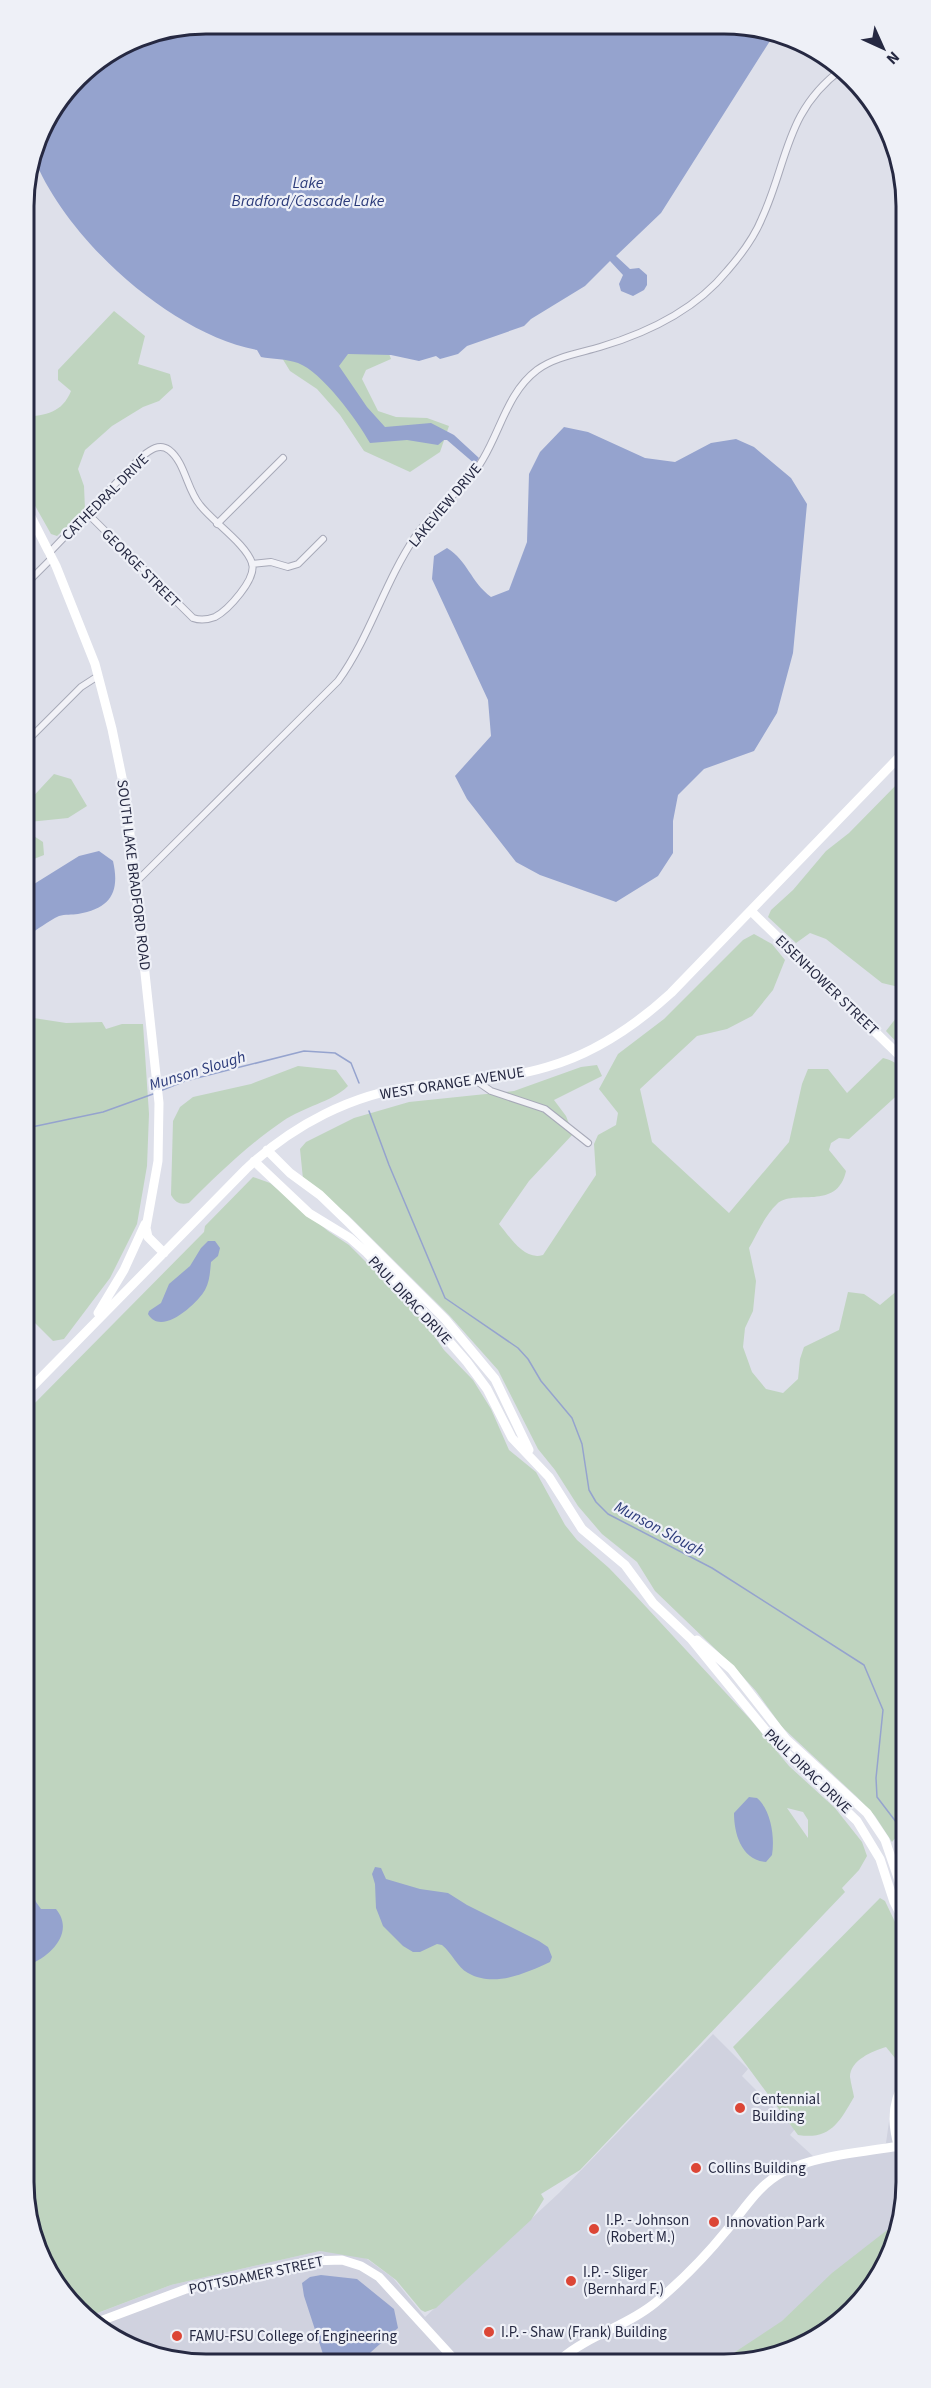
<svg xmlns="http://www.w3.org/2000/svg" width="931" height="2388" font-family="'Source Sans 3',sans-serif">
<rect width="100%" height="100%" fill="#dee0ea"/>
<path fill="#d0d2df" d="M713,2034L748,2069L742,2076L795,2129L790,2135L814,2157L880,2146L886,2143L891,2107L898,2088L906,2072L907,2193L893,2251L869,2293L825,2333L771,2358L172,2361L126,2345L78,2311L98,2313L171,2285L320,2251L356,2255L367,2259L393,2278L425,2317L559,2193Z"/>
<path fill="#bfd4bf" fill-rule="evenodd" d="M114,311L145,336L138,364L170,374L173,388L159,401L143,407L112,426L85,450L78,469L84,486L85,510L57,536L51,534L25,488V417C46,415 62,413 71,391L58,380V370Z
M388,351L391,359L366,370L362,379L378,411L396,417L427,418L449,426L440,452L410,472L364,451L340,415L317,389L290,371L279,353Z
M54,774L71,779L87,806L68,818L29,822L26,831L43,842L44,855L26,862V804Z
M903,778V988L882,983L826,939L810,933L796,943L768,917L771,910L793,890L826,851L849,833Z
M754,934L772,944L785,960L773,990L752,1016L727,1029L697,1036L640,1089L652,1142L729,1213L789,1142L802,1084L808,1069H828L847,1093L883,1058C903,1063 903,1071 903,1090L849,1139L839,1138L831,1143L829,1150L846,1171C837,1212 793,1188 777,1204C765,1215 757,1234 749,1248L756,1281L753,1311L745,1328L743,1347L752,1372L766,1389L783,1393L798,1379L800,1359L804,1347L839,1330L848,1292L864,1294L880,1305L904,1285L906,1825L892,1842L875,1816L857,1797L782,1727L756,1691L733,1666L655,1591L637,1562L602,1534L578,1506L555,1470L538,1449L498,1370L449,1315L348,1215L303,1179L300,1149L306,1142L354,1118L409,1102L514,1091L581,1067L597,1065L602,1076L554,1100L566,1116L573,1134L529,1181L499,1224C510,1237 524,1261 543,1255L596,1175L594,1144L598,1135L616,1125L618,1113L599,1089L618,1054L664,1019L743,940Z
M903,1009V1049L886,1031Z
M27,1017L66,1023L102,1022L106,1029L122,1024H143L149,1114L147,1166L137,1224L110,1278L64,1339L53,1341L34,1322L28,1323Z
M298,1066L336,1070L348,1086C332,1102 303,1107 283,1121C249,1144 218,1174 189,1203C180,1205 176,1203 171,1195L173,1121L180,1107L193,1097L251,1084Z
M253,1177L270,1183L328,1231L349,1245L420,1316L444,1350L473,1380L491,1409L509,1450L536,1472L565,1525L577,1540L609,1568L635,1595L750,1719L789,1766L835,1808L862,1842L867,1856L859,1870L842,1888L845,1892L580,2170L541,2194L544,2199L531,2220L436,2308L425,2312L421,2310L396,2280L368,2259L320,2251L171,2285L87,2317L78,2311L30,2228L28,1410L204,1232L205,1226ZM787,1808L803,1812L808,1820V1838Z
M880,1898L885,1901L906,1945V2066L895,2058L886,2047C873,2051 850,2060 850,2077C851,2084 853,2091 854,2097C839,2123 830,2140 798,2135L733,2047Z
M900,2220L894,2246L881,2258L878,2264L882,2270C858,2311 818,2344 773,2357C759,2361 740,2358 726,2358L782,2321L832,2273Z"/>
<path fill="#95a3ce" d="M207,24L759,27L775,33L661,213L616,256L630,269L639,268L647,275V285L644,290L633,296L621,291L619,284L623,275L610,261L585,286L531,319L524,326L467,346L458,354L440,359L436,356L419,361L391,355L348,354L339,366L367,407L385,427L431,423L454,435L479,458L475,464L447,440H444L438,445L407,440L370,443C357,420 322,372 298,363C287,359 272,359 261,357L257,350C171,334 66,239 34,158L43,126L86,70L137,38Z
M564,427L588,432L645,458L675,462L711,443L736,439L754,447L791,478L807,504L793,653L777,713L754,751L704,769L678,795L673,821V853L658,876L616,902L540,875L516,862L467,799L455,776L491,736L488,700L432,579L434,556L447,548C468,561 470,581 491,597L509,590L527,542L529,474L540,452Z
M99,851L113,861C120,892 111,908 78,914C72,915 65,914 59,916C48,921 37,930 27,936L26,889L79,856Z
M208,1241H215L220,1248L218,1256L211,1262C210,1271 210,1281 205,1290C197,1304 161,1337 148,1314L149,1311L161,1303L169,1284L190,1266L201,1248Z
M749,1797L757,1798C771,1810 775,1837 772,1855L766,1862C741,1860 734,1833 734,1813Z
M375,1867L381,1868L386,1879L420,1889L448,1893L467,1905L539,1941L548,1947L552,1957L550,1962C526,1973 494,1988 468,1973C457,1967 452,1953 442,1945L437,1944L420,1952H413L403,1946L383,1926L376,1908L375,1884L372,1874Z
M29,1886L36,1902L41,1909H56C75,1932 51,1956 29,1965Z
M321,2275L357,2279L394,2309L398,2328L362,2360H318L323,2354L322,2351L304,2296L302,2283L310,2277Z"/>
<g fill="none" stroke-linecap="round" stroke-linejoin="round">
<path stroke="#95a3ce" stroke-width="1.5" d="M160,1091L185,1081L304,1051L335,1053L351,1063L359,1083
M369,1111L389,1165L445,1298L518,1348L528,1359L541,1381L572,1418L582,1444L589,1490L596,1502L608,1514L712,1568L864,1665L883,1710L876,1778L877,1797L906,1835
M27,1128L103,1112L153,1094"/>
<defs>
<path id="street" d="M217,524L283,458
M49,553L140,458C148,452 158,442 169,450C185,462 187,490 200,505C213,522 246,544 252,563C257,579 228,610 215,617C207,620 201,621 193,618L87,513
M252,564L271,562L288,567L298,564L323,539
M26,584L52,558
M26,742L81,687L98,676
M137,881L338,681C370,637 384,583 415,537C434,508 466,489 483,459C501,429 508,392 537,370C554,357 580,353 600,347C647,333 696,309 727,271C741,255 754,238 762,218C788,162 785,111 842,69
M475,1080L491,1091L545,1109L588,1143"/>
</defs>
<use href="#street" stroke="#a7a9b8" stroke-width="8"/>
<use href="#street" stroke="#f2f2f7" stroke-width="6"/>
<path stroke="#fff" stroke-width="9" d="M25,505L56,566L95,664L112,729L126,797L159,1103L158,1161L146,1228L148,1237L164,1253
M751,911L903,1059
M267,1150L290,1173L320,1195L349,1223L445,1319L495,1379L529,1450
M254,1161L309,1213L350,1238L367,1253L410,1296L467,1362L487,1389L512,1438L549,1477L582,1529L625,1565L653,1603L691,1639L776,1743L857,1821L880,1859L894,1902L906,1925
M98,1313L124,1270L145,1224
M28,1391L246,1169C293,1125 352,1094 416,1086C460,1080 504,1080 547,1067C593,1054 636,1025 671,993L903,753
M697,1640L731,1669L786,1739L867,1813L885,1840L906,1901
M906,2079C884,2114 897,2141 907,2178
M899,2141L906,2106
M95,2323L186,2289L310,2261L342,2260L361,2266L379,2277L454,2359
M561,2359C589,2335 627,2326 655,2303C681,2281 705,2257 726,2231C744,2210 758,2185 783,2172C812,2156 865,2152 899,2146"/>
</g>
<g fill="#dc4636" stroke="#eef0f7" stroke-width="2">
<circle cx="740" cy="2108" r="6"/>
<circle cx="696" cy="2168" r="6"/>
<circle cx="714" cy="2222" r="6"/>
<circle cx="594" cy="2229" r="6"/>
<circle cx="571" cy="2281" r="6"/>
<circle cx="489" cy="2332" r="6"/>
<circle cx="177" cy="2336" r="6"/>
</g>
<g text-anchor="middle" stroke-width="4.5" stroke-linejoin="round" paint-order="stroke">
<g font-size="15" fill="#262942" stroke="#eef0f7">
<text transform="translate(105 497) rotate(-45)" y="5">CATHEDRAL DRIVE</text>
<text transform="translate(445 505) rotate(-50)" y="5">LAKEVIEW DRIVE</text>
<text transform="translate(141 568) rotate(45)" y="5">GEORGE STREET</text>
<text transform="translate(134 875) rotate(83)" y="5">SOUTH LAKE BRADFORD ROAD</text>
<text transform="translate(827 985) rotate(44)" y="5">EISENHOWER STREET</text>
<text transform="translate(452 1083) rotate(-9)" y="5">WEST ORANGE AVENUE</text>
<text transform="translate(410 1300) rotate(47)" y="5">PAUL DIRAC DRIVE</text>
<text transform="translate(808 1771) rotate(44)" y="5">PAUL DIRAC DRIVE</text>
<text transform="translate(256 2275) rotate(-12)" y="5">POTTSDAMER STREET</text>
</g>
<g font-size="15" fill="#262942" stroke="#eef0f7" text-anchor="start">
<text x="752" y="2104">Centennial<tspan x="752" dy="17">Building</tspan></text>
<text x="708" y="2173">Collins Building</text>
<text x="606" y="2225">I.P. - Johnson<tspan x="606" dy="17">(Robert M.)</tspan></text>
<text x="726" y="2227">Innovation Park</text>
<text x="583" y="2277">I.P. - Sliger<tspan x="583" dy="17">(Bernhard F.)</tspan></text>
<text x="501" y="2337">I.P. - Shaw (Frank) Building</text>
<text x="189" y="2341">FAMU-FSU College of Engineering</text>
</g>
<g font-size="16" font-style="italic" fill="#2c3b7a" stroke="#eef0f7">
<text x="308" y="188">Lake<tspan x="308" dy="18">Bradford/Cascade Lake</tspan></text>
<text transform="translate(197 1070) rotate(-17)" y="6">Munson Slough</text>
<text transform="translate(660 1528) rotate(28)" y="6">Munson Slough</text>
</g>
</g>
<path d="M0 0H931V2388H0ZM206 34H724A172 172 0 0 1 896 206V2182A172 172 0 0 1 724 2354H206A172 172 0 0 1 34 2182V206A172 172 0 0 1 206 34Z" fill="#eef0f7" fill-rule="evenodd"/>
<path fill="none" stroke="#262942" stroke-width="3" d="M206 34H724A172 172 0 0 1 896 206V2182A172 172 0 0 1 724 2354H206A172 172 0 0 1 34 2182V206A172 172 0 0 1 206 34Z"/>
<g transform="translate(883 48) rotate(135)" stroke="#eef0f7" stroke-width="4.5" paint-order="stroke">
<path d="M0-4.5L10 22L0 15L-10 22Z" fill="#262942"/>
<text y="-9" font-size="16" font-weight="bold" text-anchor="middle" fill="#262942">N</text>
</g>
</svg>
